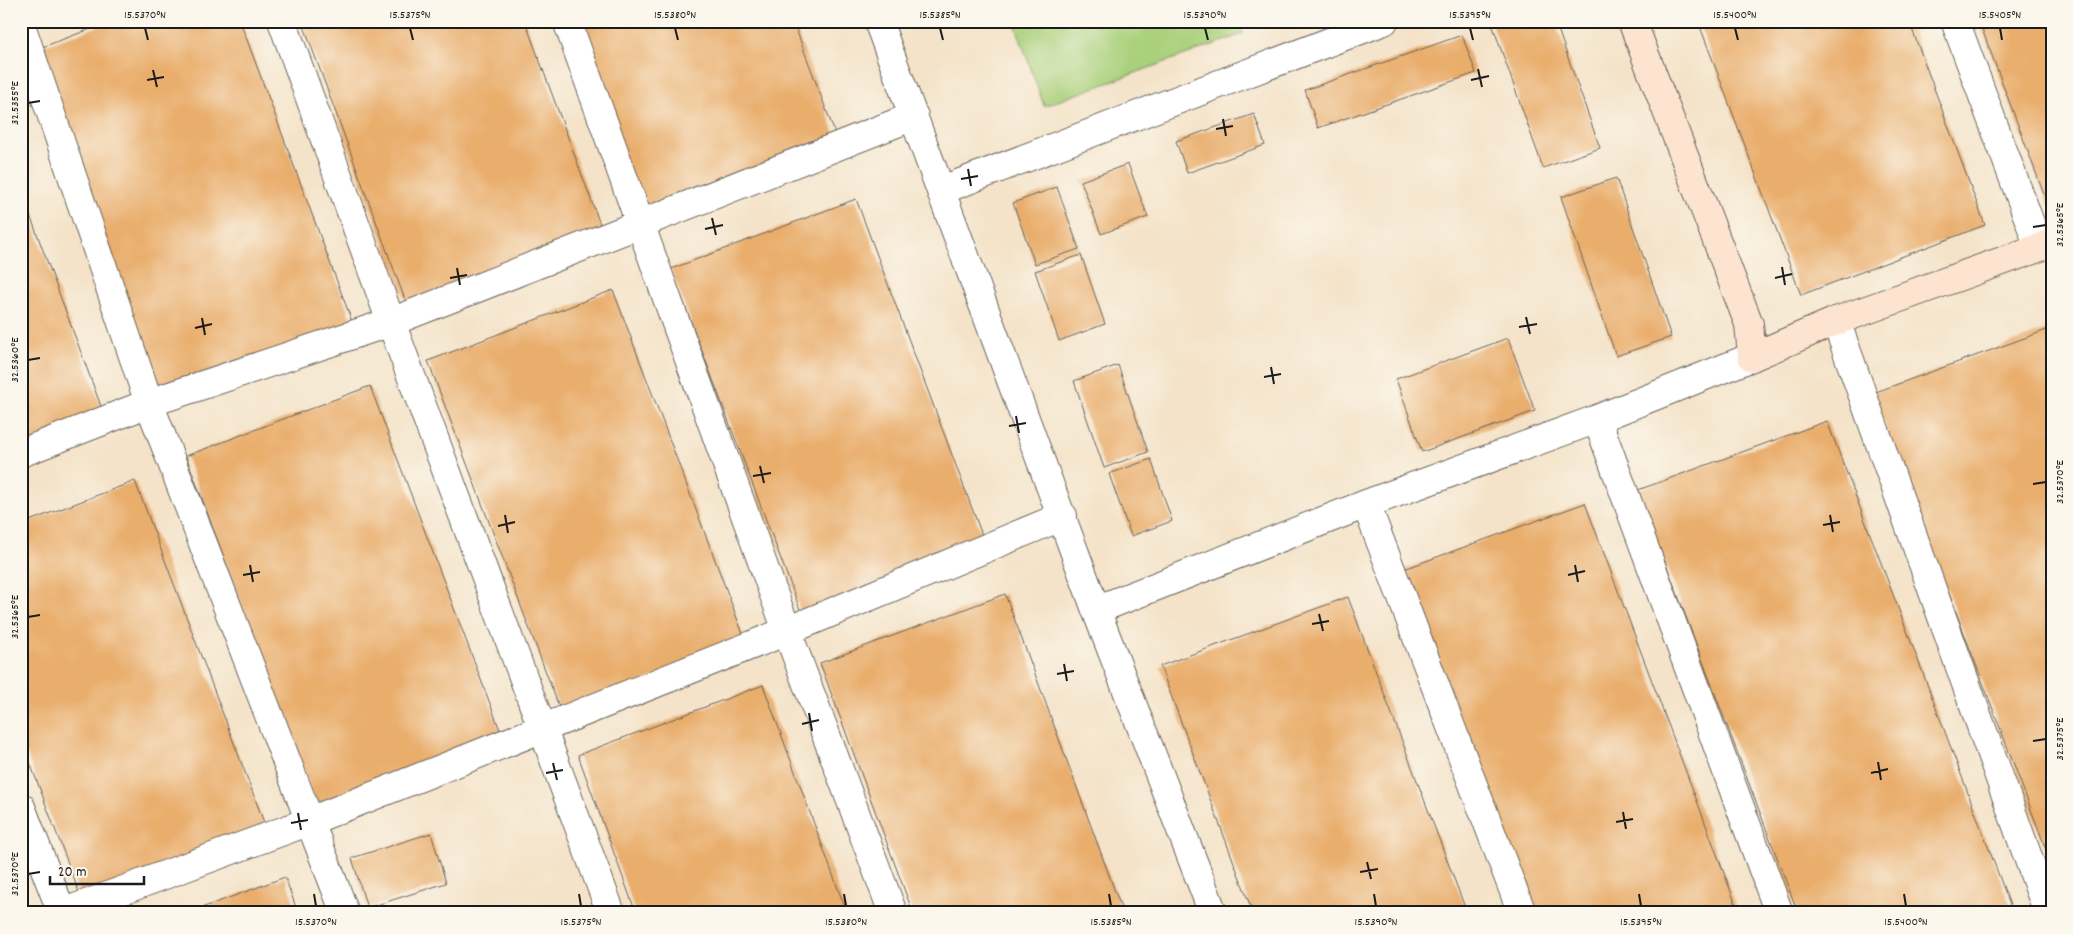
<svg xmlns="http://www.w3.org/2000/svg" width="2073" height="934" font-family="Dekko,sans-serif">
<rect width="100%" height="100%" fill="#fbf7ec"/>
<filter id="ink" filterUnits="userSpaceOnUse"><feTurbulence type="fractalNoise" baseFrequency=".02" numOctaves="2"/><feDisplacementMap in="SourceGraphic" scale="10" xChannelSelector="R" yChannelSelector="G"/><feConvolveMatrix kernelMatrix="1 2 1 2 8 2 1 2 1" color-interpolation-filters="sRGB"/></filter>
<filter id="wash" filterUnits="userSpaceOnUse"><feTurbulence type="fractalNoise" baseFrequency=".0096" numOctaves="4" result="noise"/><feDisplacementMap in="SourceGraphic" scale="20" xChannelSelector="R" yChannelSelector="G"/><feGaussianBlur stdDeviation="1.12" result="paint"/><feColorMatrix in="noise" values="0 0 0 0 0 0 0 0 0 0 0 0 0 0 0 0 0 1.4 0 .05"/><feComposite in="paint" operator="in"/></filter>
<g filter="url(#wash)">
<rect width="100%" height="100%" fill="#f4e3c9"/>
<path fill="#a9d07a" stroke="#62764b" d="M1014,21H1238L1243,34L1044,106Z"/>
<g id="blocks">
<path fill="#e9ad6c" d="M112,21H240L357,335L161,408L29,52Z
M302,21H525L607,243L411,316Z
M570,21H793L842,152L646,225Z
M1491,21H1555L1600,148L1543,168Z
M1698,21H1909L1985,225L1801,295Z
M1979,21H2052V204L2048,205Z
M1462,35L1476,73L1318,128L1305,90Z
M1254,114L1265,145L1187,173L1176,141Z
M1128,164L1148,217L1101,234L1081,181Z
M1616,178L1671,337L1616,356L1561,197Z
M1057,187L1079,249L1035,264L1013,203Z
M21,191L105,417L21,449Z
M856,199L988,551L804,620L671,269Z
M1081,255L1105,324L1059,341L1035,271Z
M613,290L746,642L561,712L428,361Z
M2052,328V865L1873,393Z
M1508,338L1535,411L1422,452L1396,379Z
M1118,365L1148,452L1104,468L1074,381Z
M370,386L503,738L318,808L186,456Z
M1827,421L1921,668L2013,913H1798L1638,490Z
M1151,459L1172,521L1131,536L1109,474Z
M135,481L268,833L83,903L21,739V524Z
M1585,503L1709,833L1739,913H1525L1396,572Z
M1005,594L1035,674L1123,913H913L820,663Z
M1348,597L1379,680L1467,913H1253L1160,666Z
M763,685L847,913H636L578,755Z
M431,833L446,883L367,908L352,858Z
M285,877L298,913H188Z"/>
</g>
</g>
<g filter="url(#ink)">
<use href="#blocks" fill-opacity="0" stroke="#686259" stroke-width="1"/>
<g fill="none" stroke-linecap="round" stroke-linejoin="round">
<defs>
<path id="street" d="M282,21L391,322L611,913
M567,21L787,631L893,913
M878,21L1096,610L1213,913
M1955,21L2039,247
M21,25L149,403L345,913
M942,190L1384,21
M1836,321L2048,913
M1597,419L1779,913
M21,453L149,403L391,322L914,116
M1366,504L1522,913
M1096,610L1366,504L1597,419L1752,357
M21,807L62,913
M62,913L310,821L787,631L1063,516"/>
<path id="secondary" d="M1632,21L1749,324L1752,357L1836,321L2052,243"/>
</defs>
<use href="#street" stroke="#686259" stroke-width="30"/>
<use href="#secondary" stroke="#686259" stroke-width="30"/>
<use href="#street" stroke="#fff" stroke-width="28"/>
<use href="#secondary" stroke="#fde4d1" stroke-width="28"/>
</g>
</g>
<path fill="none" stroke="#1c1c1c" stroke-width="2" d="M145,28L148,40M410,28L413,40M675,28L678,40M940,28L943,40M1205,28L1208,40M1470,28L1473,40M1735,28L1738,40M2000,28L2002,40M1478,69L1482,87M153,70L157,87M147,80L164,77M1471,80L1489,76M28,103L40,101M1223,119L1226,136M1216,129L1233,126M968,169L971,186M961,179L978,176M712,218L716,235M2033,227L2046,225M705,229L723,225M1782,267L1785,285M457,268L460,285M450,278L467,275M1775,278L1792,274M1526,317L1530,334M202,318L205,335M1519,327L1537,324M195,328L212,324M28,360L40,358M1271,367L1274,384M1264,377L1281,374M1016,416L1019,433M1009,426L1026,423M760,466L764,483M753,476L771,473M2033,484L2046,482M505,515L508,533M1830,515L1833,532M1823,525L1840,522M498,526L515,522M250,565L253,582M1575,565L1578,582M243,575L260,572M1568,575L1585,571M1319,614L1323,631M28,617L40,615M1312,624L1329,621M1064,664L1067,681M1057,674L1074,671M809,713L812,731M802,724L819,720M2033,741L2046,739M1878,762L1881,780M553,763L557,780M546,773L563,770M1871,773L1888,769M1623,812L1626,829M298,813L301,830M1616,822L1633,819M291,823L308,820M1367,862L1371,879M1360,872L1378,869M28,874L40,872M314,894L316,906M579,894L581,906M844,894L846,906M1109,894L1111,906M1374,894L1376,906M1639,894L1641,906M1904,894L1906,906"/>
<rect width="2073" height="934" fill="none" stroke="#fbf7ec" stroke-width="55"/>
<path d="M50 876v8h94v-8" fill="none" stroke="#1c1c1c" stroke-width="2.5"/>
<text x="58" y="876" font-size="15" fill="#1c1c1c" stroke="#fbf7ec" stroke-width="4" paint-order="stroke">20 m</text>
<rect x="28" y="28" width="2018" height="878" fill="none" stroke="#1c1c1c" stroke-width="2"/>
<g font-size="12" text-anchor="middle" fill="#1c1c1c">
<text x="145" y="18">15.5370°N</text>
<text x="410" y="18">15.5375°N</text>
<text x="675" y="18">15.5380°N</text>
<text x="940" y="18">15.5385°N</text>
<text x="1205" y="18">15.5390°N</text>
<text x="1470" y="18">15.5395°N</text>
<text x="1735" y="18">15.5400°N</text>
<text x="2000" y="18">15.5405°N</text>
<text transform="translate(14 103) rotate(-90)" y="4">32.5355°E</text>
<text transform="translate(2059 225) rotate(-90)" y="4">32.5365°E</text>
<text transform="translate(14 360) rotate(-90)" y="4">32.5360°E</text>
<text transform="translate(2059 482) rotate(-90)" y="4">32.5370°E</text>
<text transform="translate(14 617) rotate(-90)" y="4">32.5365°E</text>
<text transform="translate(2059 739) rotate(-90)" y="4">32.5375°E</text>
<text transform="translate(14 874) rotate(-90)" y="4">32.5370°E</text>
<text x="316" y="925">15.5370°N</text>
<text x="581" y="925">15.5375°N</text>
<text x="846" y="925">15.5380°N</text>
<text x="1111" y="925">15.5385°N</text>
<text x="1376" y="925">15.5390°N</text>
<text x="1641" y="925">15.5395°N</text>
<text x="1906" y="925">15.5400°N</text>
</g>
</svg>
